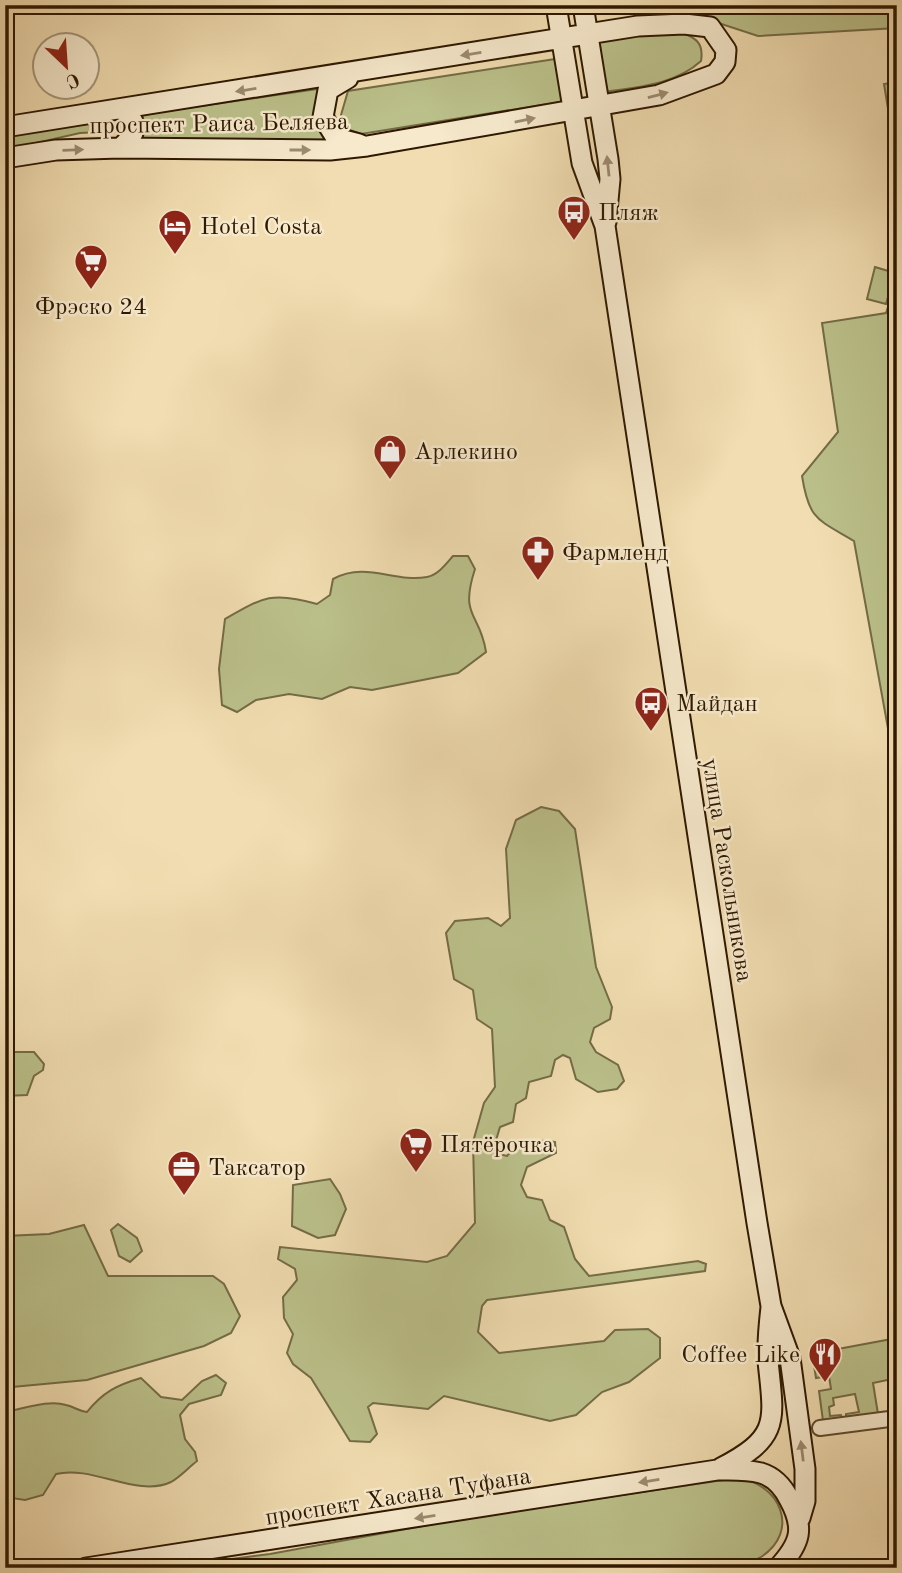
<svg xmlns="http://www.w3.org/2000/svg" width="902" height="1573" font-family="'Old Standard TT',serif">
<rect width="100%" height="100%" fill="#f1ddb1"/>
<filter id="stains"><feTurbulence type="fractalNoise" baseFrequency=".00286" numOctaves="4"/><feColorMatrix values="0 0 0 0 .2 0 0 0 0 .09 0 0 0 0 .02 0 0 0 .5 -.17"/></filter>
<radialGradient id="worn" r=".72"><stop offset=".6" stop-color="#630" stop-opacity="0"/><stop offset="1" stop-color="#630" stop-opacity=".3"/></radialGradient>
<path fill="#bbc08a" stroke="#746c45" stroke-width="2" d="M640,5H897V28L758,36L691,14L668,10L642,11Z
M681,32C696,38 704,43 701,61C675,85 637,87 603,92L595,39Z
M562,58L567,101L361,134L350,130L341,115L348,91Z
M897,82V164L884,84Z
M324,88L329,143L140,139L139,115Z
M120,117L124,120L126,129L121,131L80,133L5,150V136Z
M875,267L895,273L886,304L867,299Z
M897,279V778L854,541C817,519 809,520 802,476L838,432L822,323L886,313Z
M453,556H468L475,569C459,618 480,612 486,652L458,673L372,690L350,687L322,699L289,694L256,700L237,712L222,705L219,669L225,619C263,597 273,591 317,604L330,595L333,579C366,561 395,583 427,577C438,575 446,564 453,556Z
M541,807L559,811L575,829L596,967L612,1007L610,1019L594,1028L590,1042L596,1052L618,1065L624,1081L617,1089L598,1092L576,1079L570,1058L563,1055L555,1060L551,1076L529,1082L526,1098L516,1104L513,1122L500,1127L494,1147L499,1154L507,1156C520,1140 536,1139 555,1142L556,1153L527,1167L521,1185L527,1197L542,1200L550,1220L564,1227L575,1259L589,1276L698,1261L706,1264L705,1271L487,1300L482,1306L478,1332L499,1353L604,1341L615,1330L648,1329L660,1338V1358L629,1382L602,1392L576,1415L550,1421L444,1396L428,1409L373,1403L368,1407L377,1434L370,1442L350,1441L311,1378L293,1364L287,1353L293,1334L284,1318L283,1297L297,1280L295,1269L278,1259L280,1247L427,1262L447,1256L475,1223L473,1142L484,1103L495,1087L492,1029L477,1019L473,990L454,979L446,933L455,921L488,918L501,926L510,918L506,849L516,820Z
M5,1052H34L44,1064L43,1070L34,1076L27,1095L5,1096Z
M330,1179L340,1194L346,1209L335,1235L318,1238L292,1226L293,1185Z
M118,1224L137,1238L142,1251L130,1262L119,1256L111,1230Z
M84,1225L108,1276H213L224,1284L240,1316L231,1333L204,1346L87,1380L12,1387L5,1384V1236L49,1234Z
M897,1338V1378L873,1383L878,1414L846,1418V1414L859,1412L855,1394L833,1398L834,1405L829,1407L830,1416L841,1415L842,1419L823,1421L819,1391L831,1389L829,1376L816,1378L813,1359L822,1352Z
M216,1375L226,1383L221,1395L189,1404L180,1415L185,1439L195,1452L197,1461C189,1467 180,1477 171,1482C137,1498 93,1465 56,1474L43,1495L25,1500L5,1497V1412C23,1409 49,1399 66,1405C75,1407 78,1411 87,1412C103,1392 117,1385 141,1378L161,1397L182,1400L202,1381Z
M737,1478C780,1483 801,1531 761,1557C748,1565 732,1565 718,1568H164L270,1554L466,1518Z"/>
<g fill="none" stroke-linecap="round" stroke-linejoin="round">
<defs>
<path id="street" d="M820,1428L897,1418"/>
<path id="secondary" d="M556,5L582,163L605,226L757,1223L771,1306L790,1358L805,1469V1501L800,1518
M583,5L608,159L610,179L606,222
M348,78L328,90L323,117L336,138L359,144
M5,127L638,26L684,24L710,27L726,50L725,62L716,74L659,95L367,146L330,150L120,148L56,150L5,158
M120,148C136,135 141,124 122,109
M721,1468C781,1437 774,1421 768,1361C767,1343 769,1325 771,1307
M86,1568L717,1470C731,1470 747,1469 761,1473C774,1477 783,1487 789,1499C805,1528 801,1543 778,1568"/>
</defs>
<use href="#street" stroke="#5f492c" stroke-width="18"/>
<use href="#secondary" stroke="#2e1800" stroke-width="23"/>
<use href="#street" stroke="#f6e9cc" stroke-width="14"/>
<use href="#secondary" stroke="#f6e9cc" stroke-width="19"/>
</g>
<defs><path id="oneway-solid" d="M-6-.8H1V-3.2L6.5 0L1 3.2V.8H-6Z" transform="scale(1.75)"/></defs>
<g fill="#9c8b70">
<use href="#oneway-solid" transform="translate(471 54) rotate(171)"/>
<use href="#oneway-solid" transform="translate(246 90) rotate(171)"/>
<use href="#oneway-solid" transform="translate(658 95) rotate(-15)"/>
<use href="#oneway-solid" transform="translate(525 120) rotate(-11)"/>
<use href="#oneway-solid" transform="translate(73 150) rotate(-2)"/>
<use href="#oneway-solid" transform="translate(300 150)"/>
<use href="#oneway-solid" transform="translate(608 166) rotate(-96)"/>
<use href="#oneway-solid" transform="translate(802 1451) rotate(-97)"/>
<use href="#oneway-solid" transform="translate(649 1481) rotate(171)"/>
<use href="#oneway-solid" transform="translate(425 1517) rotate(171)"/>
</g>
<defs>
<symbol id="bus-pin" viewBox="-11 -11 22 30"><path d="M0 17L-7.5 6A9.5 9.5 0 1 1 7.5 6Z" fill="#8f2418" stroke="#f6e9cc"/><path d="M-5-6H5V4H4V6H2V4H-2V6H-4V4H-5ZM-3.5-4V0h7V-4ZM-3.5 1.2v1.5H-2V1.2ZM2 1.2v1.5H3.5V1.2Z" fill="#fff"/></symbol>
<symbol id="hotel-pin" viewBox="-11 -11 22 30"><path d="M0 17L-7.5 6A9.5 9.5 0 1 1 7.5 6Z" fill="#8f2418" stroke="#f6e9cc"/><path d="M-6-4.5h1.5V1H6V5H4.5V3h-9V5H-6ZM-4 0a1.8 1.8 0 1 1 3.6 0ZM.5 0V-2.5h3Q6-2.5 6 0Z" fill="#fff"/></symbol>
<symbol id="supermarket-pin" viewBox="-11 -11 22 30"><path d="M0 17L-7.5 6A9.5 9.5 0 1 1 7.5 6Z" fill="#8f2418" stroke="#f6e9cc"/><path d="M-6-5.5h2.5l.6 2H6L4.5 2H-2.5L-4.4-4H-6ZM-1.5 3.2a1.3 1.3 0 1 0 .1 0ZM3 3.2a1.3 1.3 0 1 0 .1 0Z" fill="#fff"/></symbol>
<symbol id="shop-pin" viewBox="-11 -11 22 30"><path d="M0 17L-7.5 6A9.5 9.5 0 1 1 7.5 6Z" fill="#8f2418" stroke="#f6e9cc"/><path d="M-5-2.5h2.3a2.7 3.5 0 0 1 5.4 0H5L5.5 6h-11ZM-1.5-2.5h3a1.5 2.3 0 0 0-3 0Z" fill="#fff"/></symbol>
<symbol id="pharmacy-pin" viewBox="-11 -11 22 30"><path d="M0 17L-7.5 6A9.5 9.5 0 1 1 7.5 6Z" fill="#8f2418" stroke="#f6e9cc"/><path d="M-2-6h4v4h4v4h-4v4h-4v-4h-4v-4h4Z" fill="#fff"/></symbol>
<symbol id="office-pin" viewBox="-11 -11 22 30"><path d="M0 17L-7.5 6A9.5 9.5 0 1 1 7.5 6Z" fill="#8f2418" stroke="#f6e9cc"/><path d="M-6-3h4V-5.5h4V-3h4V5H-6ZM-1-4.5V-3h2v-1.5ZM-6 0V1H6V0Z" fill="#fff"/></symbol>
<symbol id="restaurant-pin" viewBox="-11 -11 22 30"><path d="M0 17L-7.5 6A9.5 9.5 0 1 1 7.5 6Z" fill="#8f2418" stroke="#f6e9cc"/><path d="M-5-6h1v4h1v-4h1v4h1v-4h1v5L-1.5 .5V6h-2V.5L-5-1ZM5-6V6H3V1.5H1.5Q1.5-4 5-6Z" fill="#fff"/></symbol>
</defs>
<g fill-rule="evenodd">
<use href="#bus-pin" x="555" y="193" width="38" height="52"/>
<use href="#hotel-pin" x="156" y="207" width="38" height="52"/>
<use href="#supermarket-pin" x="72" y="242" width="38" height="52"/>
<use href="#shop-pin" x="371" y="432" width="38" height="52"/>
<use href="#pharmacy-pin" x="519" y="533" width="38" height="52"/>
<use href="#bus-pin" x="632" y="684" width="38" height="52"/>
<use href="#supermarket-pin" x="397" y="1125" width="38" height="52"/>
<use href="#office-pin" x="165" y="1148" width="38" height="52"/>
<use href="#restaurant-pin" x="806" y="1335" width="38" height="52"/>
</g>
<g text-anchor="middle" stroke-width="5" stroke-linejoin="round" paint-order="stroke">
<g font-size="24" fill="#2e1800" stroke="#f6e9cc">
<text transform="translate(219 123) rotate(-1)" y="8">проспект Раиса Беляева</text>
<text transform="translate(728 870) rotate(81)" y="8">улица Раскольникова</text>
<text transform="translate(398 1496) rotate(-9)" y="8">проспект Хасана Туфана</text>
</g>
<g font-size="24" fill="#2e1800" stroke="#f6e9cc" text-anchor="start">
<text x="598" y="220">Пляж</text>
<text x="200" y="234">Hotel Costa</text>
<text x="91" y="314" text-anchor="middle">Фрэско 24</text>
<text x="414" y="459">Арлекино</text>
<text x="562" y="560">Фармленд</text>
<text x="676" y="711">Майдан</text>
<text x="440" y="1152">Пятёрочка</text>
<text x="208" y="1175">Таксатор</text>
<text x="800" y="1362" text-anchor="end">Coffee Like</text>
</g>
</g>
<rect width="902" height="1573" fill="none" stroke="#f1ddb1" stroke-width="28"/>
<rect x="7" y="7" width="888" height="1559" fill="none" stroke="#2e1800" stroke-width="3.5"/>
<rect x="14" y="14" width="874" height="1545" fill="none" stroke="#2e1800" stroke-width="2"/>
<g transform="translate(66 66) rotate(155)"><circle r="33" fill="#f6e9cc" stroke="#a6957a" stroke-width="2"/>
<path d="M0-5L12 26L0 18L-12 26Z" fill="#8f2418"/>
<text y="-10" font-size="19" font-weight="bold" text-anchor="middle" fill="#2e1800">С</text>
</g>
<rect width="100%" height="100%" filter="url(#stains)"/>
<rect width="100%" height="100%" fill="url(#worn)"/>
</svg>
